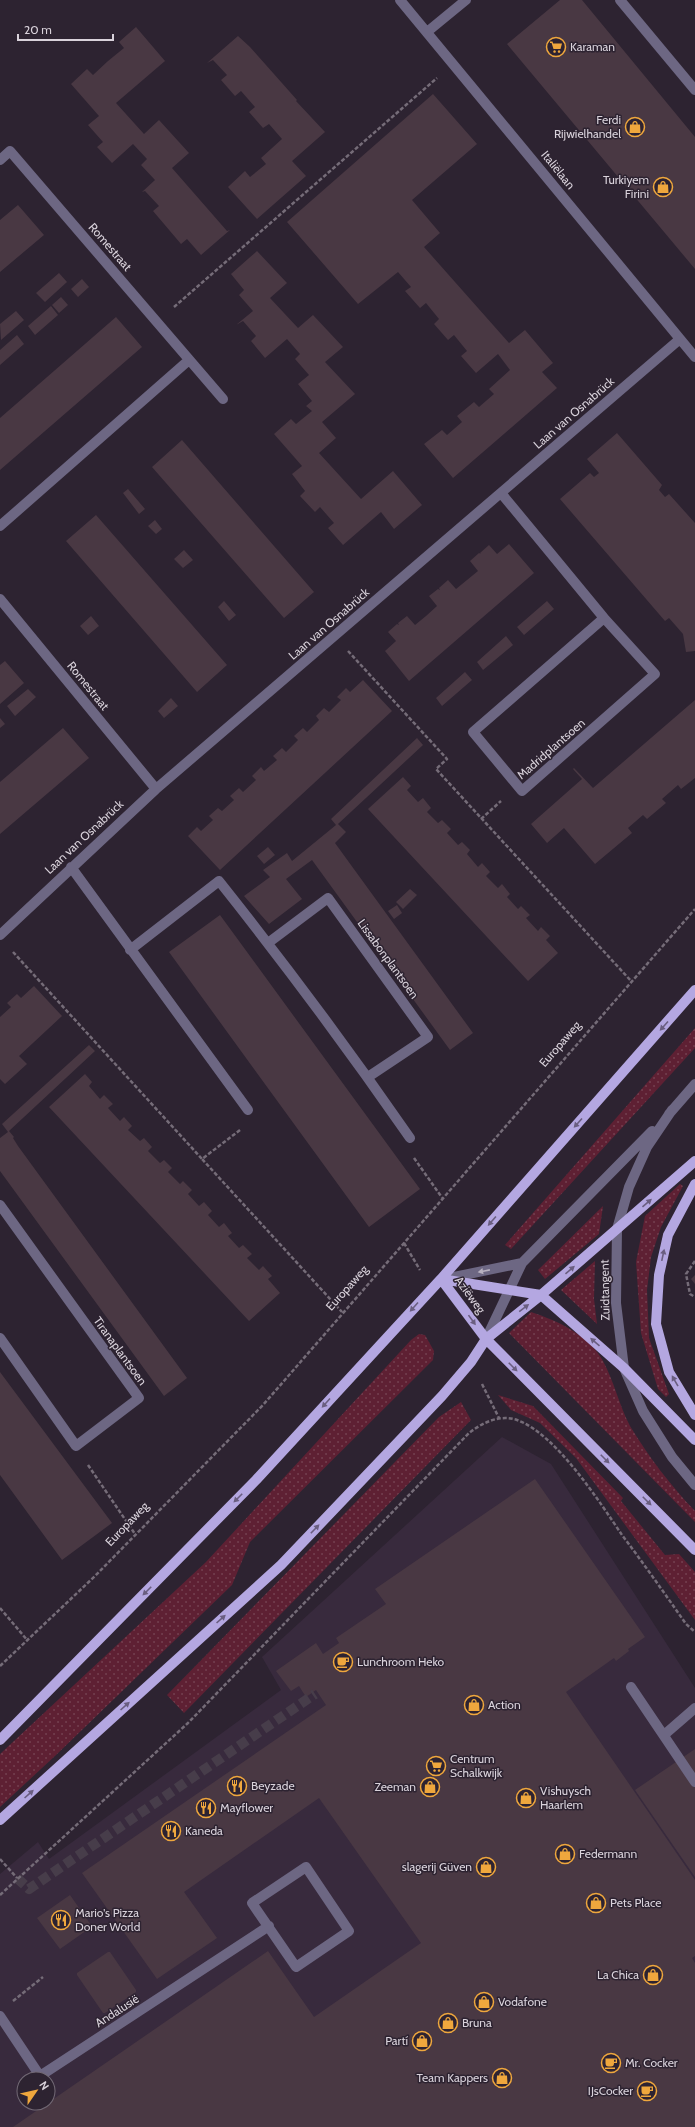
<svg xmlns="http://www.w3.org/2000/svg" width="695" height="2127" font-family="Cabin,sans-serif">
<defs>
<pattern id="green-dots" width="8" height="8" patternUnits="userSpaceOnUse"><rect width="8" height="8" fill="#5e2033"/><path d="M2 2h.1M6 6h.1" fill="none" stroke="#744050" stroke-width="1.8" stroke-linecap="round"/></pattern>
</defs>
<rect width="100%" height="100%" fill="#2d2331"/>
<path fill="#382a3d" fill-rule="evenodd" d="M502,1437L551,1464L695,1688V2127H0V1874L38,1842L49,1859L281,1690L262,1657ZM24,2079H48V2103H24Z"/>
<path fill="url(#green-dots)" d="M695,1028V1048L511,1249L505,1245Z
M680,1184L683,1186L661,1227L651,1257L647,1290L649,1338L669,1394L666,1397L658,1389L641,1333L636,1262L645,1216Z
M603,1206L599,1234L545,1279L538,1270Z
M595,1261L594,1299L597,1324L561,1290Z
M531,1312C558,1321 589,1335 603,1361C614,1381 619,1405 630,1426C649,1457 670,1485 695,1511V1522L509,1333Z
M419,1334L425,1335L434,1351L433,1360L250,1542L232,1585L55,1756L0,1807V1754L206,1562L411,1340Z
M498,1395L533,1406L623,1498L621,1501L665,1555L679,1554L695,1572V1620L576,1458L540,1423L511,1410Z
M461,1402L471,1420L184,1713L167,1695L439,1417Z"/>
<path fill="#493843" d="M560,0H582L695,137V269L507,44Z
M136,27L165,61L116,103L144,134L159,120L189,153L172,168L227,231L230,230L201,255L187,239L181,244L153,211L159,206L145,191L142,192L155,180L141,165L147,159L133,144L112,163L97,147L103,142L88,125L99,116L71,84L87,69L93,75L108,61L124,48L119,42Z
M238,36L250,47L297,100L296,101L325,132L292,161L306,176L257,219L228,187L245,171L250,177L266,164L261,158L282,139L269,124L263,128L249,112L255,107L241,91L235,96L221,80L227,75L213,60L207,63Z
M433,94L477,144L412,200L440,233L424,247L509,343L525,330L553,363L542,372L557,388L453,478L424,444L442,430L447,435L462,422L457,416L474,402L479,407L494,394L489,389L510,370L498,354L476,373L461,356L467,351L454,335L448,340L434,324L439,319L426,303L420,308L405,291L411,287L398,272L358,304L287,222Z
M18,205L44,235L0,272V220Z
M257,251L287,283L270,298L298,328L313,315L343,347L325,362L355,394L322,422L336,438L319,453L361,499L393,471L422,505L394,529L381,512L343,545L328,528L334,523L320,507L315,512L300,496L305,491L292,474L302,466L274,434L291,419L296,424L312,411L306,406L312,401L298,384L309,375L295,359L300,354L287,339L265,358L251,341L256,336L243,321L236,325L253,311L239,295L244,290L231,274Z
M59,273L67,282L45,302L36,293Z
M82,279L89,287L78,297L71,289Z
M61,297L68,305L59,313L52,305Z
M51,306L58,315L35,335L28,326Z
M16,311L24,320L1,340L0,324Z
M116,317L142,347L0,470V418Z
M17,335L24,344L0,365V350Z
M617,433L662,485L659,490L665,497L669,494L695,523V651L686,652L683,634L669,618L665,621L560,499L590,473L594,477L599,473L587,459Z
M182,440L314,592L284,618L152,467Z
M128,489L145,509L139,514L123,493Z
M96,515L227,665L197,692L66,541Z
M155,520L162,529L156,534L148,526Z
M509,544L534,573L409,681L385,651L396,641L388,632L397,624L399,625L398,623L407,616L415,625L426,616L437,606L429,596L438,589L440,590L439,588L448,580L456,589L478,571L470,561L479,553L481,554L480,553L489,545L497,554Z
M184,550L193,560L183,568L174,559Z
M224,601L236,615L229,621L218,607Z
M547,601L554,609L524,635L517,627Z
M91,616L99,626L88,635L80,626Z
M506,636L513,645L483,670L477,662Z
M5,661L24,683L0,704V665Z
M465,672L472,680L442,706L436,698Z
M363,680L392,711L220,870L188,836L197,827L201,831L213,820L209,816L218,808L222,811L234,800L230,796L239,788L243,792L256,780L252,776L261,767L264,771L277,760L273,756L282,748L286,752L298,740L294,736L303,728L307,732L319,720L316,716L324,708L329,712L341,700L337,697L346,688L350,692Z
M28,689L36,697L15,716L7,706Z
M171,698L178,706L164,718L158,711Z
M695,700V778L681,789L678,785L662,799L666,803L647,819L643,815L628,828L632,833L595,864L564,828L547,843L531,824L582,779L573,769L574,768L593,788Z
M0,718L5,724L0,728Z
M63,728L89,758L0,834V782Z
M417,738L423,745L338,824L346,832L335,843L473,1033L450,1050L312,860L286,879L302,899L269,924L244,896L270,877L263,870L287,853L292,861L336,825L331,819Z
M403,777L411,786L407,790L418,802L423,798L431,808L427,812L438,823L442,820L451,829L447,833L458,845L462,842L470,850L467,854L478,867L482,863L490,872L486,876L498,888L502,884L510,894L507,897L518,909L521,906L530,915L526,918L538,931L541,927L550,936L546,940L558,953L528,981L368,809Z
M268,847L275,855L264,864L257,856Z
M410,889L417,895L403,909L396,902Z
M397,905L402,913L394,919L388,911Z
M220,915L420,1189L369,1227L169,952Z
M34,986L62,1016L19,1056L27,1064L5,1084L0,1079V1017L11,1007L7,1003L17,994L21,998Z
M89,1045L95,1051L9,1131L14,1137L13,1138L18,1146L187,1378L164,1396L0,1171V1138L8,1132L2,1124Z
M85,1074L92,1082L89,1086L100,1099L104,1095L113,1104L108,1108L120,1121L124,1117L132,1126L128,1130L140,1141L144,1138L152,1147L148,1151L160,1163L164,1160L172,1168L168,1172L180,1184L183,1181L192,1190L188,1194L199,1206L204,1202L212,1211L208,1215L219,1227L224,1223L232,1233L228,1236L239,1248L243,1245L252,1254L247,1258L259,1270L263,1266L272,1276L268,1279L280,1293L249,1321L49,1107Z
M695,1275V1284L691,1279Z
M0,1372L112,1523L62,1560L0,1475Z
M535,1479L645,1637L628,1649L629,1651L616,1661L614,1658L566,1692L695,1880V1956L692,1958L695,1963V2127H13L268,1951L314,2017L421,1943L319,1798L184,1892L217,1938L157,1979L82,1873L326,1705L316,1690L306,1697L299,1686L291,1691L276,1671L316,1643L323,1654L339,1643L336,1638L386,1604L375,1589Z
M695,1749V1877L635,1790Z
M70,1895L91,1925L90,1928L60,1949L37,1918Z
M108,1952H110L136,1990V1992L105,2013H103L77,1975V1973Z"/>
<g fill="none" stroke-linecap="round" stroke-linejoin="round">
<path stroke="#473d4a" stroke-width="10" stroke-dasharray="10 5" stroke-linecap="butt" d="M17,1878L29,1889L315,1694"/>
<path stroke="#756c78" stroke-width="2.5" stroke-dasharray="4 2" stroke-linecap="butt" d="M174,307L437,78
M348,651L447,759L436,769L632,982
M481,819L501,801
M13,952L202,1159
M240,1130L202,1159L342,1312
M414,1158L443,1199
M404,1243L420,1270
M695,1261L686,1274L690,1294L695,1297
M482,1384L499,1418
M88,1465L135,1534
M0,1608L28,1641
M0,1666L95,1576L263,1405L695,909
M0,1859L17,1878
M0,1895L188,1723L469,1433C482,1423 499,1414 517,1420C556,1434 599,1501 622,1535C644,1564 665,1594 686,1624L695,1632
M13,2001L43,1977"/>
<path stroke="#6d6783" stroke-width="10" d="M400,0L695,357
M620,0L695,90
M427,32L466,0
M0,160L10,151L223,399
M501,493L604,618L655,674L522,791L473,732L604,618
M0,526L189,360
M0,599L156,789
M71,867L248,1110
M0,935L156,789L680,339
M268,943L328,898L428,1037L368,1077
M130,950L219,881C285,964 349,1050 410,1138
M672,1110L647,1147L629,1187L617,1229L616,1303L624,1368L643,1411L672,1457L695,1485
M669,1114L695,1084
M0,1205L139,1398L76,1446L0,1338
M444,1279L522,1263
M486,1339L522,1263L652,1131
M631,1687L695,1782
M664,1735L695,1708
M306,1867L349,1931L296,1967L252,1903Z
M0,2016L40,2076L269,1926"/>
<path stroke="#b4a7e1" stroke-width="10" d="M695,1184L668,1235L659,1275L656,1324L669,1372L695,1415
M441,1279L486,1339L695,1550
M441,1279L541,1295L624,1368L695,1440
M0,1740L256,1480L441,1279L695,990
M0,1820L281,1565L442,1396L471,1362L486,1339L541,1295L695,1161"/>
</g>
<defs><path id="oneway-solid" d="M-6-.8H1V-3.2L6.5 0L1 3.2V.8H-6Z"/></defs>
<g fill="#6a5e80">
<use href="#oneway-solid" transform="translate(664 1026) rotate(132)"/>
<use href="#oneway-solid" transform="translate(578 1123) rotate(132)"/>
<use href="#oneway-solid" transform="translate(647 1203) rotate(-41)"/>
<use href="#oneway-solid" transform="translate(492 1221) rotate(131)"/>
<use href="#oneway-solid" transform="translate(663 1255) rotate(-78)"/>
<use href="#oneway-solid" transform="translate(570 1270) rotate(-41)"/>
<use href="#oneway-solid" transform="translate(414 1307) rotate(132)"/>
<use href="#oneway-solid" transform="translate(524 1308) rotate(-37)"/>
<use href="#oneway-solid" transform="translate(472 1320) rotate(54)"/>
<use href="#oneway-solid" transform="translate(595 1342) rotate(-139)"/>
<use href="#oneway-solid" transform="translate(513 1367) rotate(45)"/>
<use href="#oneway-solid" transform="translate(675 1381) rotate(-120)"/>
<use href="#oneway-solid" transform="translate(326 1403) rotate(132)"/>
<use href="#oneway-solid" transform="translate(605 1459) rotate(45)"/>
<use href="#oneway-solid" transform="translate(238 1498) rotate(135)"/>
<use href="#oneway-solid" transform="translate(647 1501) rotate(45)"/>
<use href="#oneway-solid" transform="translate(315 1529) rotate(-46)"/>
<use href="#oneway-solid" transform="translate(147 1591) rotate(135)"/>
<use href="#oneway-solid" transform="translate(221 1619) rotate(-42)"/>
<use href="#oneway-solid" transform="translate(125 1706) rotate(-42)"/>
<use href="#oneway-solid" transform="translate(29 1794) rotate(-42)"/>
</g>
<use fill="#b9b2c1" href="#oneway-solid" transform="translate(484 1271) rotate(169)"/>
<defs>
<symbol id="supermarket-ring" viewBox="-11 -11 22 22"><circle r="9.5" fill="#2d2331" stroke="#efa73d" stroke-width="1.5"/><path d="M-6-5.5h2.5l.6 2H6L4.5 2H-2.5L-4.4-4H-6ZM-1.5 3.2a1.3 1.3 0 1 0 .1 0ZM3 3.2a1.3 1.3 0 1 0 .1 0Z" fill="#efa73d"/></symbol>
<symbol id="shop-ring" viewBox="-11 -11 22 22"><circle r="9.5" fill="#2d2331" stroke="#efa73d" stroke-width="1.5"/><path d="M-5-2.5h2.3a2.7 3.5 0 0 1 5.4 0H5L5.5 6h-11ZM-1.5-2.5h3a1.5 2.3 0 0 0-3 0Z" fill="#efa73d"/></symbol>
<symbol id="cafe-ring" viewBox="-11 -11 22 22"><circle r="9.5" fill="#2d2331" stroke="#efa73d" stroke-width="1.5"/><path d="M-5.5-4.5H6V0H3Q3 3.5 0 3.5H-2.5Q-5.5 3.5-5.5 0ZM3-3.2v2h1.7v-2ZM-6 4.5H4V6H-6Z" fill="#efa73d"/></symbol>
<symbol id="restaurant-ring" viewBox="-11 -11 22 22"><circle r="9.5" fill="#2d2331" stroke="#efa73d" stroke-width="1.5"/><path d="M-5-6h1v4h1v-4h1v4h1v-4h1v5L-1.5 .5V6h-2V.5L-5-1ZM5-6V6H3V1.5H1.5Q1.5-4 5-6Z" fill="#efa73d"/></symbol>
</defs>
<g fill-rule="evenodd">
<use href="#supermarket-ring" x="545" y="36" width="22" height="22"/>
<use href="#shop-ring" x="624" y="116" width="22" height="22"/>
<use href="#shop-ring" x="652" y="176" width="22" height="22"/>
<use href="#cafe-ring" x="332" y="1651" width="22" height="22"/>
<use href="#shop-ring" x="463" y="1694" width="22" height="22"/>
<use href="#supermarket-ring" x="425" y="1755" width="22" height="22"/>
<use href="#restaurant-ring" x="226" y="1775" width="22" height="22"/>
<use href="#shop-ring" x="419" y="1776" width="22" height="22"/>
<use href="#shop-ring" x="515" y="1787" width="22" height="22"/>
<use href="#restaurant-ring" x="195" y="1797" width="22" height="22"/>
<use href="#restaurant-ring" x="160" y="1820" width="22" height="22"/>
<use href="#shop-ring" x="554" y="1843" width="22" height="22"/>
<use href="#shop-ring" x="475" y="1856" width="22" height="22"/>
<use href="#shop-ring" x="585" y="1892" width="22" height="22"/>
<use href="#restaurant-ring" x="50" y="1909" width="22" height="22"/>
<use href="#shop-ring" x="642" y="1964" width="22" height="22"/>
<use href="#shop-ring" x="473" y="1991" width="22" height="22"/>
<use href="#shop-ring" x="437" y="2012" width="22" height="22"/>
<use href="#shop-ring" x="411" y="2030" width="22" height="22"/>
<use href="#cafe-ring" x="600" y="2052" width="22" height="22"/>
<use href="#shop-ring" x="491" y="2067" width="22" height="22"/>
<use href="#cafe-ring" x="636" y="2080" width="22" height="22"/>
</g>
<g text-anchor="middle" stroke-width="3" stroke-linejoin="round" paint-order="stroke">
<g font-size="12" fill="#d9d2db" stroke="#2d2331" text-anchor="start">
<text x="570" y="51">Karaman</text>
<text x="621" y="124" text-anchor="end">Ferdi<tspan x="621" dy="14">Rijwielhandel</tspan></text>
<text x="649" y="184" text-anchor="end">Turkiyem<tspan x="649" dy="14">Firini</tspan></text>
<text x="357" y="1666">Lunchroom Heko</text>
<text x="488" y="1709">Action</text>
<text x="450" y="1763">Centrum<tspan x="450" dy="14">Schalkwijk</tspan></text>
<text x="251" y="1790">Beyzade</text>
<text x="416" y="1791" text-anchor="end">Zeeman</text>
<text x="540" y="1795">Vishuysch<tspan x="540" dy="14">Haarlem</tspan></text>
<text x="220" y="1812">Mayflower</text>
<text x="185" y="1835">Kaneda</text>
<text x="579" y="1858">Federmann</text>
<text x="472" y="1871" text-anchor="end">slagerij Güven</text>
<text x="610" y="1907">Pets Place</text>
<text x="75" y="1917">Mario's Pizza<tspan x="75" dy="14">Doner World</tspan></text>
<text x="639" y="1979" text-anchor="end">La Chica</text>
<text x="498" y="2006">Vodafone</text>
<text x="462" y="2027">Bruna</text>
<text x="408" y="2045" text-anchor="end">Partí</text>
<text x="625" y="2067">Mr. Cocker</text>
<text x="488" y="2082" text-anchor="end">Team Kappers</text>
<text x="633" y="2095" text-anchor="end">IJsCocker</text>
</g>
<g font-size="12" fill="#d9d2db" stroke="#2d2331">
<text transform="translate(558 170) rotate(51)" y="4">Italiëlaan</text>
<text transform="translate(110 247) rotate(49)" y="4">Romestraat</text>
<text transform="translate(574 413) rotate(-41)" y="4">Laan van Osnabrück</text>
<text transform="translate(329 624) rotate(-41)" y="4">Laan van Osnabrück</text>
<text transform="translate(88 686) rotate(51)" y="4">Romestraat</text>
<text transform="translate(551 749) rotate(-41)" y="4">Madridplantsoen</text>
<text transform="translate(84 837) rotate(-43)" y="4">Laan van Osnabrück</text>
<text transform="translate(388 959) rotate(54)" y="4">Lissabonplantsoen</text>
<text transform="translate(560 1044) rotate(-49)" y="4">Europaweg</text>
<text transform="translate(347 1288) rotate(-48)" y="4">Europaweg</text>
<text transform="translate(605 1290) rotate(-91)" y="4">Zuidtangent</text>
<text transform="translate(470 1295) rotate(54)" y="4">Aziëweg</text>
<text transform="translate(120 1351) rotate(54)" y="4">Tiranaplantsoen</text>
<text transform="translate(127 1524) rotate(-46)" y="4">Europaweg</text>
<text transform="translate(117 2011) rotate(-33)" y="4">Andalusië</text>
</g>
</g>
<g transform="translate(36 2091) rotate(56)"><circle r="19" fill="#2d2331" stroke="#726975"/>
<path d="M0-3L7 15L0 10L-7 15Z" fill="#efa73d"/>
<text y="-6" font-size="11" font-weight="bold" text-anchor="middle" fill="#d9d2db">N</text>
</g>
<path d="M18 34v6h95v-6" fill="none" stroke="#d9d2db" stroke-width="2"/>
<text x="24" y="34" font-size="12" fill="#d9d2db" stroke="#2d2331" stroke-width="3" paint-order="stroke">20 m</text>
</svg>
